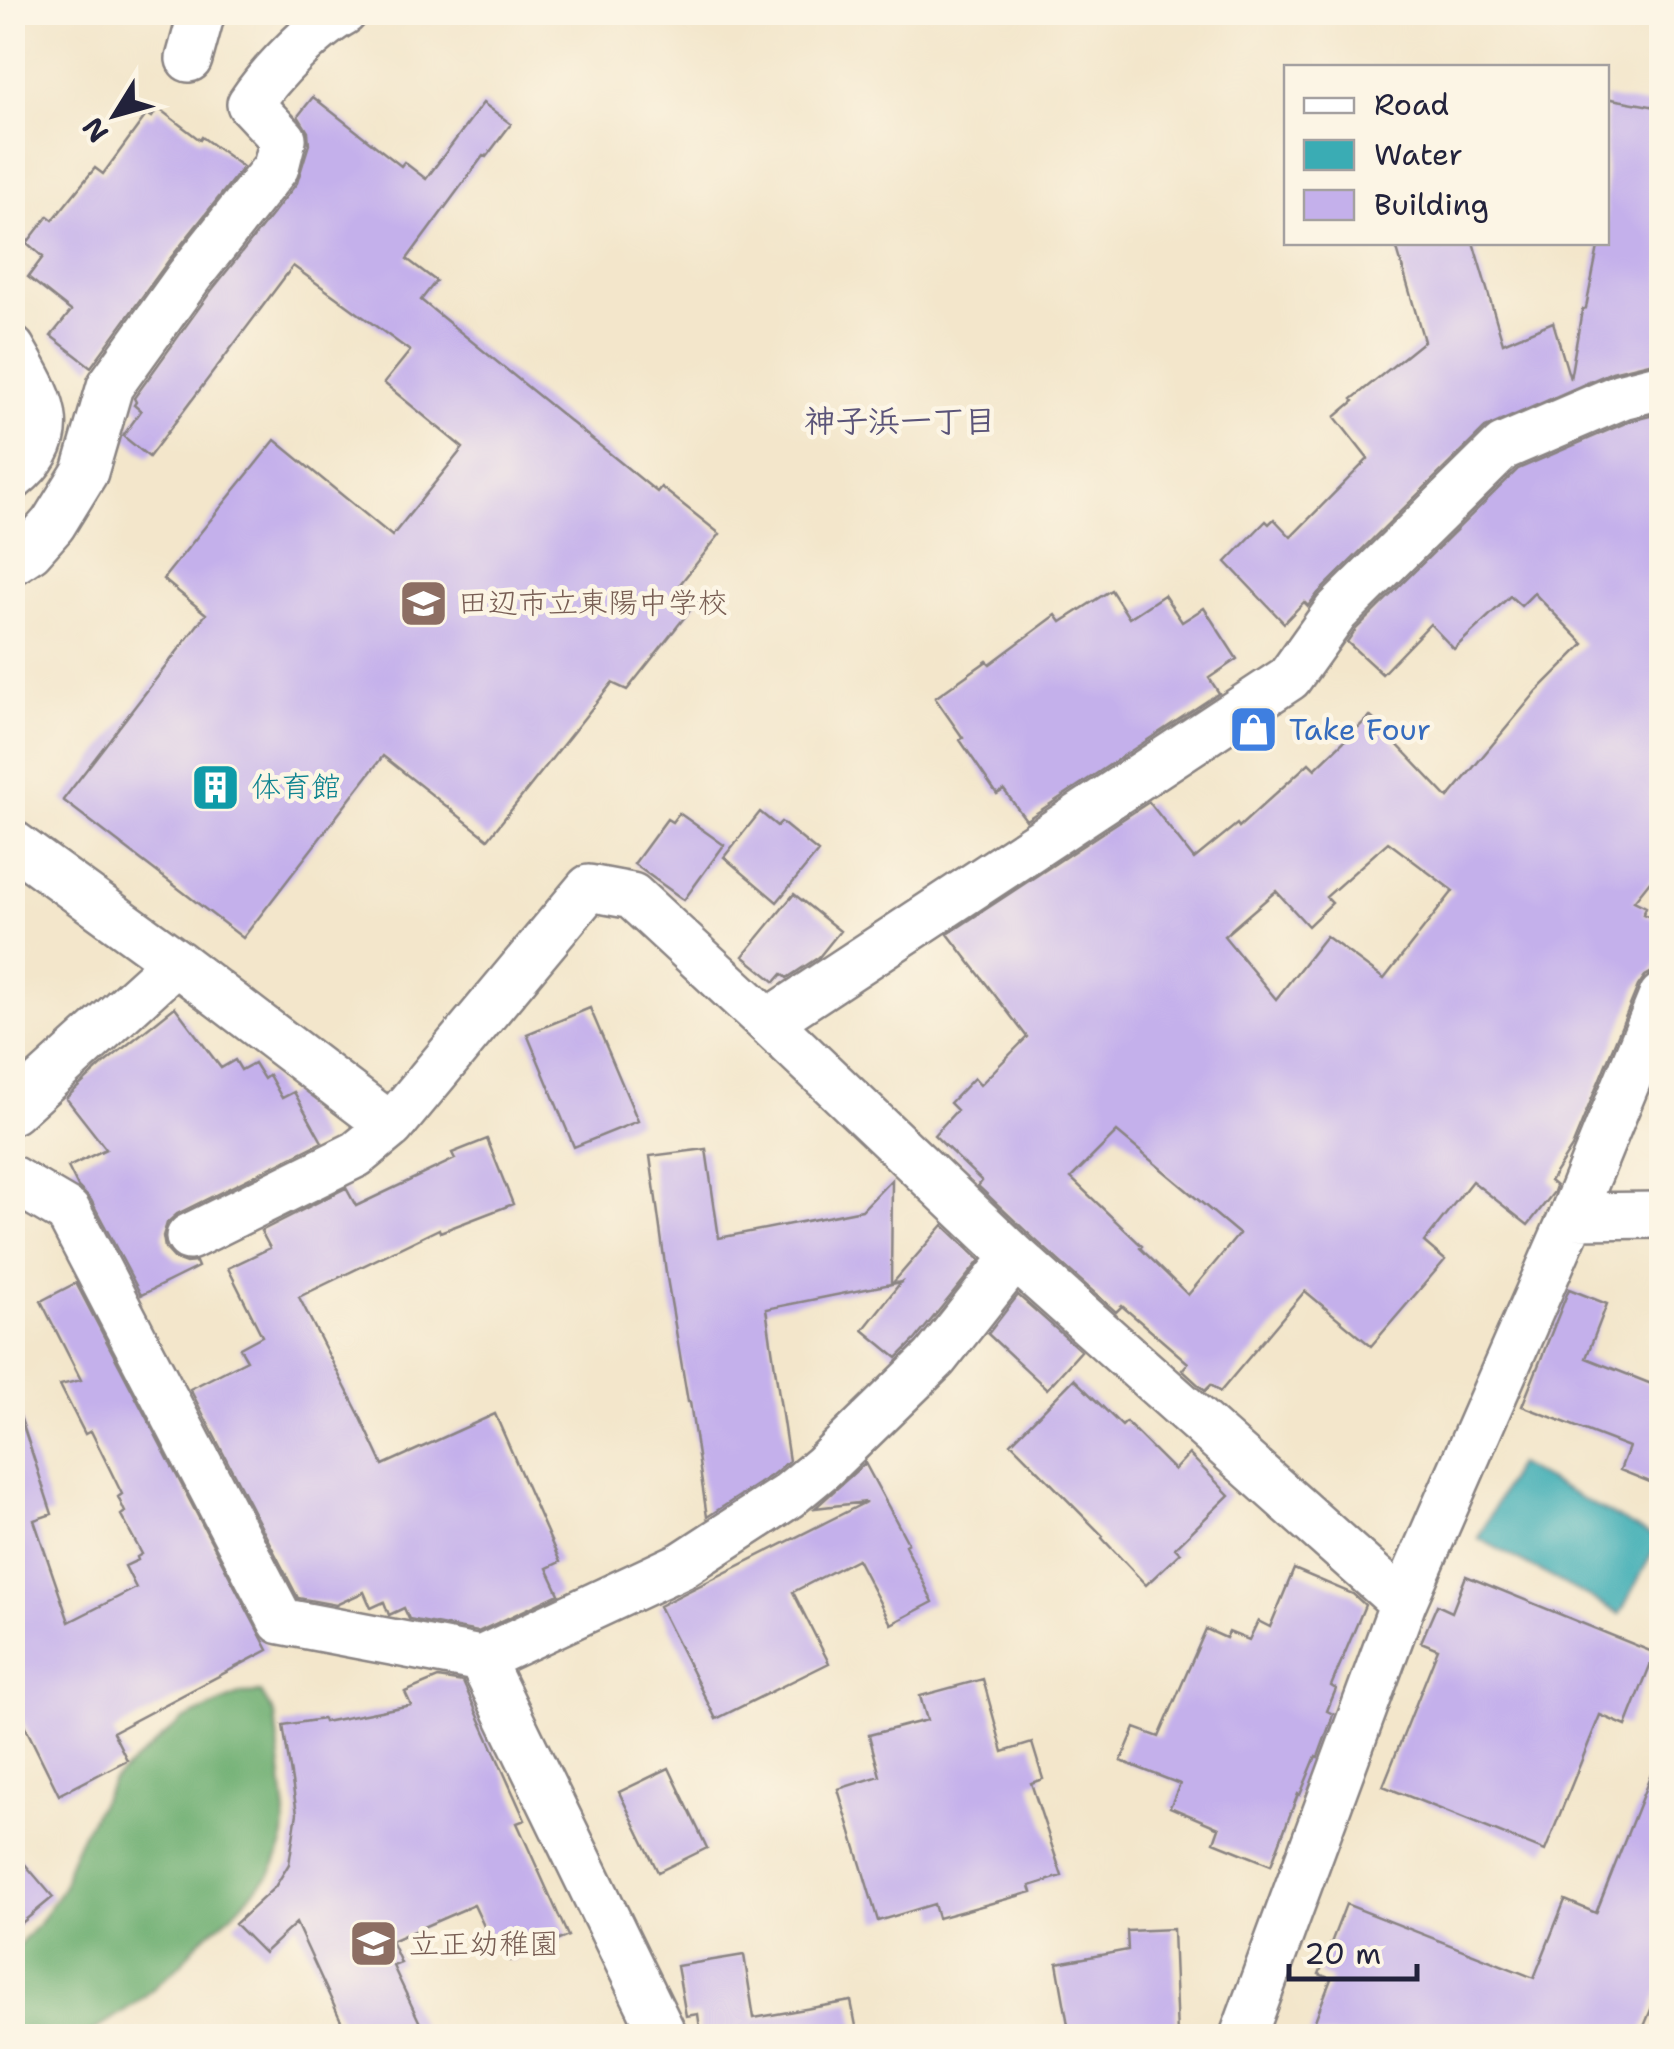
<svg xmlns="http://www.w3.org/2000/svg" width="1674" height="2049" font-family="'Shantell Sans','Klee One',sans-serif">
<rect width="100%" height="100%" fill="#fcf5e5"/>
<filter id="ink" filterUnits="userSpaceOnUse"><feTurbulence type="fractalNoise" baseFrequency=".01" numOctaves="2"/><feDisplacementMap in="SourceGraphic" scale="20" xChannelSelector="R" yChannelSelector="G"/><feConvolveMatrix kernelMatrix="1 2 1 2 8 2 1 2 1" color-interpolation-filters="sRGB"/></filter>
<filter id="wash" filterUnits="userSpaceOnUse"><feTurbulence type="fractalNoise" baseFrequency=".0048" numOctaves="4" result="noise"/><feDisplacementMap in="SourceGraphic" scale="40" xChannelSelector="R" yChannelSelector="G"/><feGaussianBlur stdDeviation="2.25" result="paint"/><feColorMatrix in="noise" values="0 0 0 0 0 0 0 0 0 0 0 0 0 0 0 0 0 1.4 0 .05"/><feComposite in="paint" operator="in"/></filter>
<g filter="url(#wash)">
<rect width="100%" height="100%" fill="#f3e6cb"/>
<path fill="#6eaf72" stroke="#486856" stroke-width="2.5" d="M261,1693L275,1716L286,1815L283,1845L271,1873L231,1915L198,1942L180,1965L140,2000L86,2036H13V1952L40,1922L64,1886L68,1866L82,1835L113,1780L183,1720L241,1694Z"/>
<path fill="#3aacb4" stroke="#2e6778" stroke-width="2.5" d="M1517,1464L1659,1540L1620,1614L1478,1538Z"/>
<g id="blocks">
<path fill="#c4b0eb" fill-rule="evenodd" d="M313,97L401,166L404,162L426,179L483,103L511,124L486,157L483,156L407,259L436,281L421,300L657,492L661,487L720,534L680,584L699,599L627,690L612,683L488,839L383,756L243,938L63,800L206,614L163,579L275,440L392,536L463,448L384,383L410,351L293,266L149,457L123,436L141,411L134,405L136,402L134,398L211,291L297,183L309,144L308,132L298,116Z
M1606,98L1662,108V360L1612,372L1485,428L1318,593L1308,606L1304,602L1284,623L1226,562L1266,521L1269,524L1274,519L1291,537L1368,459L1335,417L1354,401L1352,399L1424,341L1395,242H1473L1503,343L1553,322L1570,379L1582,310L1586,308L1599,242H1606Z
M158,108L200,140L202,137L243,167L169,260L91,367L51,336L71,311L28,277L43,257L27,243L48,216L53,220L95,168L103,174L147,114L152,117Z
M1662,413V866L1634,901L1646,907L1643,914L1662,922V951L1652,972L1645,976L1638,986L1572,1147L1550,1181L1556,1186L1554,1192L1528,1225L1472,1181L1424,1242L1445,1260L1371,1346L1305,1291L1220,1392L1211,1385L1205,1391L1182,1370L1188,1363L1122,1306L1116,1312L1033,1238L978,1186L982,1181L934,1135L957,1110L950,1103L974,1078L980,1085L1027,1037L948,934L1149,802L1194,859L1237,824L1239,827L1309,763L1315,769L1370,716L1448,798L1537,691L1584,644L1534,593L1521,606L1510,596L1454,649L1430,624L1382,674L1347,642L1356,629L1518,469L1630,421ZM1388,842L1453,891L1384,979L1326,936L1276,999L1224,936L1276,891L1308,926L1332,903L1326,897ZM1117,1132L1239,1234L1188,1295L1140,1248L1142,1246L1071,1178Z
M1111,590L1129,618L1164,595L1182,622L1204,608L1237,659L1209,678L1219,693L1026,820L1004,790L997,794L960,740L963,738L935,698L987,661L990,664L1056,615L1061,622Z
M760,812L777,826L781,822L818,852L777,902L724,857Z
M679,813L724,845L684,900L634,864L667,819L672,822Z
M794,894L840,931L819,957L787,978L782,974L775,982L743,956Z
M175,1007L221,1068L235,1060L241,1070L254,1063L264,1079L269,1075L282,1098L294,1092L322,1142L177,1214L167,1223L163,1236L165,1248L175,1259L186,1263L196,1262L198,1267L141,1295L91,1200L78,1187L68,1167L106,1149L66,1098L102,1065Z
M590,1008L638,1121L574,1147L527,1034Z
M487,1139L513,1204L440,1232L439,1229L299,1297L360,1416L383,1465L495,1414L560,1562L547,1568L559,1594L478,1632L409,1619L404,1608L389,1615L384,1602L371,1608L364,1592L336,1605L298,1598L190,1389L247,1360L240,1348L262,1336L228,1268L270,1248L261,1231L346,1188L356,1206L455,1159L452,1153Z
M706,1149L719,1238L862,1210L892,1179L891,1284L766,1309L789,1461L772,1475L707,1517L690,1402H688L666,1272L650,1156Z
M943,1225L980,1260L915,1340L897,1358L863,1330L901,1282L892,1284Z
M76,1283L268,1650L113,1732L127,1760L59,1795L12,1700V1414L19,1413L52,1514L34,1520L69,1622L136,1588L125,1566L138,1560L137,1557L142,1554L121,1515L125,1512L118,1497L122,1494L91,1431L85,1434L60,1385L81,1380L41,1301Z
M1569,1289L1607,1304L1586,1358L1654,1385L1659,1370L1662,1371V1487L1620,1470L1629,1447L1522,1406Z
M1018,1295L1081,1351L1047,1389L988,1334Z
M1074,1379L1122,1426L1126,1422L1174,1470L1189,1454L1229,1495L1175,1548L1180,1553L1146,1585L1102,1538L1103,1536L1011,1443Z
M865,1463L908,1543L905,1545L933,1602L891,1624L857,1559L793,1592L829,1663L716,1719L659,1606L866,1502L815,1508Z
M1294,1569L1353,1594L1365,1605L1331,1686L1336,1689L1327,1711L1333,1714L1330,1724L1318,1757L1316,1756L1300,1795L1298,1794L1271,1865L1214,1842L1219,1828L1170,1807L1180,1784L1121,1761L1135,1728L1159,1737L1206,1629L1226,1638L1229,1632L1249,1640L1258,1621L1270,1627Z
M1466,1576L1655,1653L1626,1726L1600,1715L1545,1851L1383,1786L1438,1649L1421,1642L1437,1605L1452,1612Z
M438,1678L463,1682L525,1820L517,1823L568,1936L510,1961L505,1951L502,1952L494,1935L489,1937L474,1905L391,1941L401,1963L393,1966L426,2036H348L296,1923L264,1953L235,1924L275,1887L289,1864L297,1813L283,1725L323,1719L324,1722L411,1705L405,1692Z
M983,1679L1003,1752L1032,1743L1043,1779L1031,1783L1062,1876L1030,1886L1032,1892L938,1918L934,1904L878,1921L838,1789L880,1776L869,1735L927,1720L920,1696Z
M1659,1754L1662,1755V1983L1640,2036H1309L1331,1979L1319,1974L1346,1904L1534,1978L1565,1900L1596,1913Z
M669,1768L707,1848L658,1872L619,1792Z
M12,1849L53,1897L12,1931Z
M1173,1929L1177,2036H1070L1057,1963L1128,1950L1127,1931Z
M744,1955L754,2018L851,2001L858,2036H701L698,2014L686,2016L677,1966Z"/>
</g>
</g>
<g filter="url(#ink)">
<use href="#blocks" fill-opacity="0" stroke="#8a8483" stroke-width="2.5"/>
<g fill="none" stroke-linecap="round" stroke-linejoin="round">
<defs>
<path id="minor" d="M189,59L202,12
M12,349C40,399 66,434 12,478
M12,562L30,550L53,524L85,472L110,386L190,275L276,167L283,139L250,104C270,74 313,29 344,12
M12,843L176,962L391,1126L589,888L632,896L768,1022L1015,1257L1403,1603
M768,1022L1289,678L1336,612L1503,447L1622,396L1662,386
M12,1111L176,962
M12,1179L68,1212L281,1621L481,1659L682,1565L788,1496L823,1467L935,1358L1015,1257
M1572,1216L1662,1215
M189,1237L357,1154L391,1126
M481,1659L664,2036
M1243,2036L1403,1603L1572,1216L1662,996"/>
</defs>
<use href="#minor" stroke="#8a8483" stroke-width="50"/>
<path stroke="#8a8483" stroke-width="6" stroke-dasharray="2.5 8" stroke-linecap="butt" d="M12,189L26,174"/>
<use href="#minor" stroke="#fff" stroke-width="45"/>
</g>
</g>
<defs>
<symbol id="school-square" viewBox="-11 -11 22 22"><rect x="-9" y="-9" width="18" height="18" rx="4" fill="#8d6e63" stroke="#fcf5e5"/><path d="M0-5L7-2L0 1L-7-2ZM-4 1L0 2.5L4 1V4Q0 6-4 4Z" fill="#fff"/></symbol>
<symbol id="shop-square" viewBox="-11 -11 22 22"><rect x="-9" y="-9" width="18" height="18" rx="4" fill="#3f7fe0" stroke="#fcf5e5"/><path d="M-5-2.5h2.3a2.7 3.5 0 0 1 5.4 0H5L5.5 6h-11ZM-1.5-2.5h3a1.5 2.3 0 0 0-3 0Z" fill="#fff"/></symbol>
<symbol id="building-square" viewBox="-11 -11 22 22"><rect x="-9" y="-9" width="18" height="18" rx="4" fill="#0f9aa8" stroke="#fcf5e5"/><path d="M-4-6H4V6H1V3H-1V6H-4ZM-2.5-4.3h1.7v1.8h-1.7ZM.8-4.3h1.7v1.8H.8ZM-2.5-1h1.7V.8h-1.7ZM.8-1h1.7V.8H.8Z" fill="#fff"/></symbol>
</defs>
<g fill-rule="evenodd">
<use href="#school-square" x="396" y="576" width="55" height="55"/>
<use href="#shop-square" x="1226" y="702" width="55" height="55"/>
<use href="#building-square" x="188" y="760" width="55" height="55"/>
<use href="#school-square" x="346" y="1916" width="55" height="55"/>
</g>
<g text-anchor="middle" stroke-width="9" stroke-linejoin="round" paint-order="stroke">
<g font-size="30" fill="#785e54" stroke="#fcf5e5" text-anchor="start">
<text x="458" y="613">田辺市立東陽中学校</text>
<text x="409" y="1954">立正幼稚園</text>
</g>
<g font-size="30" fill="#366cbe" stroke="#fcf5e5" text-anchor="start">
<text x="1289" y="740">Take Four</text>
</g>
<g font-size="30" fill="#0d838f" stroke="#fcf5e5" text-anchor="start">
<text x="251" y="797">体育館</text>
</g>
<g font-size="32" font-weight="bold" fill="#5b5479" stroke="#fcf5e5">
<text x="900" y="432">神子浜一丁目</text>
</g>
</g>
<rect width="1674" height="2049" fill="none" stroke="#fcf5e5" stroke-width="50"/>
<rect x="1284" y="65" width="325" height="180" fill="#fcf5e5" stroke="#a5a1a1" stroke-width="2.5"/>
<rect x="1304" y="98" width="50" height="15" fill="#ffffff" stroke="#a5a1a1" stroke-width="2.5"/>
<text x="1374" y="115" font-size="30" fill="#22223b">Road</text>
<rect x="1304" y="140" width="50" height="30" fill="#3aacb4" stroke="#a5a1a1" stroke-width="2.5"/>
<text x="1374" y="165" font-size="30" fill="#22223b">Water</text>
<rect x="1304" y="190" width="50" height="30" fill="#c4b0eb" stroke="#a5a1a1" stroke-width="2.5"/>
<text x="1374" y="215" font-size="30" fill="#22223b">Building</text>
<g transform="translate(115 115) rotate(233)" stroke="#fcf5e5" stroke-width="8" paint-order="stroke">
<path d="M0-8L18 38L0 25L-18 38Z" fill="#22223b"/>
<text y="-15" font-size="28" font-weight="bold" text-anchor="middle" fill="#22223b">N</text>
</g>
<path d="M1289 1964v15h128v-15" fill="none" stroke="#22223b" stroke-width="5"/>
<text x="1304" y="1964" font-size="30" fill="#22223b" stroke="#fcf5e5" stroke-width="8" paint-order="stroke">20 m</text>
</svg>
